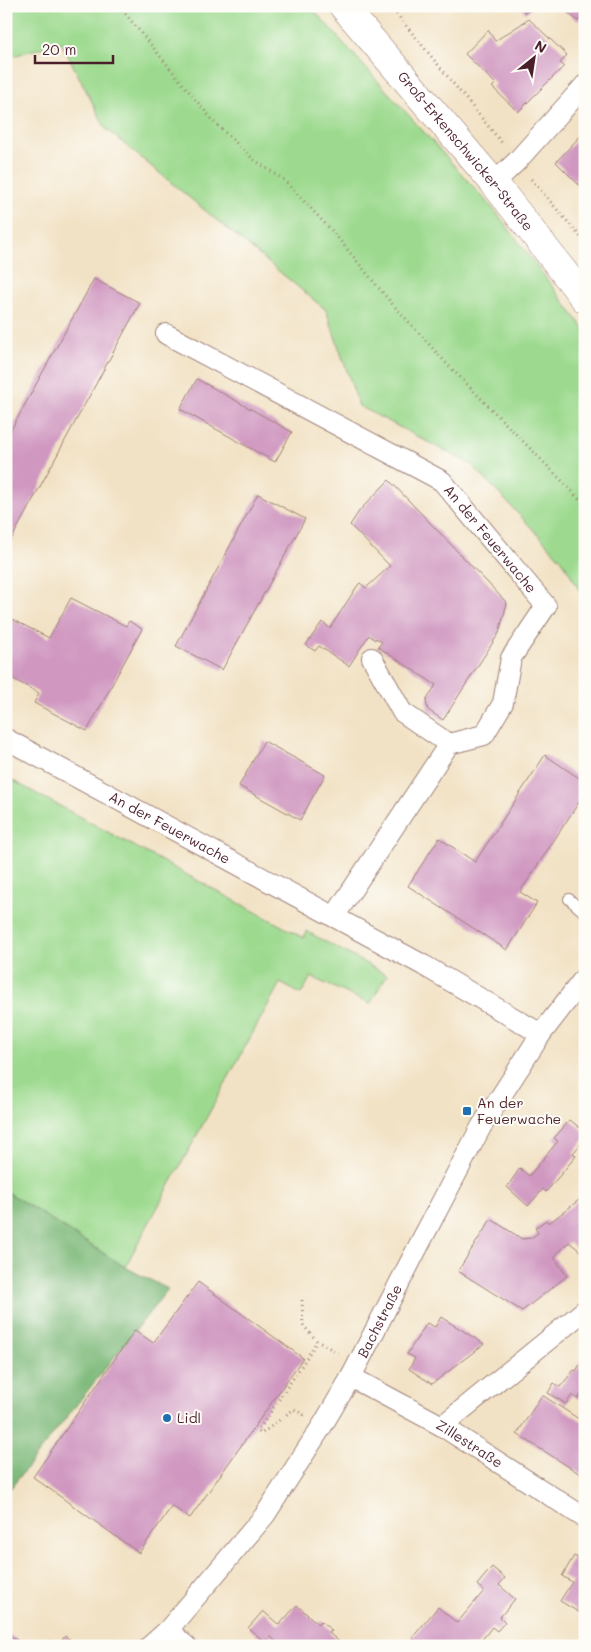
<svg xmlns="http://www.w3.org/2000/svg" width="591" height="1652" font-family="Mali,sans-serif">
<rect width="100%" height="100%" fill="#fdfcf7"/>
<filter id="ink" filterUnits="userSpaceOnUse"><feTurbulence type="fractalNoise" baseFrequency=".02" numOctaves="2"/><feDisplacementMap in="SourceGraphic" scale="10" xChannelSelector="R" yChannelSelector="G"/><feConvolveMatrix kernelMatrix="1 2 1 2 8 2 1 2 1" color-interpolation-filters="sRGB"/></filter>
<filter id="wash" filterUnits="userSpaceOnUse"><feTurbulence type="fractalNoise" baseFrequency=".0096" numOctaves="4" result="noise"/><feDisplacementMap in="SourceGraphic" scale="20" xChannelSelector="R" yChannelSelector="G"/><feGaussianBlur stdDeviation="1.12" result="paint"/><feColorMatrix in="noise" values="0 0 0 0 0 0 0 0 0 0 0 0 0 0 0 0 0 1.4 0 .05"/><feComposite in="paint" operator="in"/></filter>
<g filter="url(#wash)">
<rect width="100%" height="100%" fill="#f2e2c5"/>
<path fill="#9dda8f" stroke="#747c5d" d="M10,6H310L496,212L585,330V600L562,560L472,465L359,406L326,310L106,129L61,42L6,58V10Z
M6,777L304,938L306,931L387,975L370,1004L311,977L301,994L280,983L125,1267L6,1191Z"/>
<path fill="#7eba7a" stroke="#646c52" d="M6,1191L125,1267L168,1289L6,1494Z"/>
<g id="blocks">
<path fill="#d098c1" d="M521,6H535L525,13Z
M559,6H585V13L578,21Z
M529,19L567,55L560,63L564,66L518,112L492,87L496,84L465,54L488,30L495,41Z
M585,131V183L581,187L556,162Z
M94,279L140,303L6,549V439Z
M197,379L292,432L275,462L180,409Z
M389,480L507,603L499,633L443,720L428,710L426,701L436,685L378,647L382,642L376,638L375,640L369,635L349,666L319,646L315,651L306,645L322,622L330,628L358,585L360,583L366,588L390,566L350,525L360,510Z
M258,494L305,519L222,670L176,646Z
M71,598L126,626L129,621L142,629L87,731L34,703L39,693L6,675V616L49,638Z
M264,741L325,775L300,820L239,786Z
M545,755L585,782V793L520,892L537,903L507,950L408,886L439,838L475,862Z
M570,1120L585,1132V1139L573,1153L576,1156L546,1192L543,1189L528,1206L507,1187L520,1168L529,1176L558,1141L554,1138Z
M583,1197L585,1198V1255L569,1242L554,1257L567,1276L522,1311L458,1271L491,1219L522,1239L531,1238L538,1233L535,1228L546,1220L549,1223Z
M198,1282L303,1358L190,1518L172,1506L139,1553L33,1477L135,1330L153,1343Z
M441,1317L484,1344L432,1384L409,1369L415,1358L407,1354L427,1323L435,1327Z
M582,1361L585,1363V1389L578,1399L572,1395L566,1404L548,1393L554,1383L560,1387L574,1370L576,1371Z
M542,1395L585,1423V1477L517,1434Z
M574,1556L585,1562V1616L560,1601L572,1582L562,1576Z
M492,1567L505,1578L499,1585L515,1599L500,1617L505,1622L497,1631L492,1627L477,1646H421L412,1638L438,1607L457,1623L484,1591L477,1585Z
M297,1605L318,1624L321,1621L332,1631L329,1633L344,1646H281L270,1636L265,1642L248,1628L263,1611L279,1625Z
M6,1632L18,1641L16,1643L19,1646H6Z
M65,1636L79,1646H58Z
M49,1640L58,1646H45Z"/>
</g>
</g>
<g filter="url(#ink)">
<use href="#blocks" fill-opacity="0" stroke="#9e8078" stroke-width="1"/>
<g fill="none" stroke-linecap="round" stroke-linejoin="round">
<defs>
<path id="service" d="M569,899L585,913"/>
<g id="minor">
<path d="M494,183L517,161L585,85"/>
<path id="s1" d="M166,334L442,481L546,606L511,658L503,703L484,735L449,744"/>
<path id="s2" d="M6,739L423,965L541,1034"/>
<path d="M334,917L449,744L402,712L372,658"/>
<path id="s3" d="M351,1377L442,1426L585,1518"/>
<path d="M442,1426L585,1310"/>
<path d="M168,1630L186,1646"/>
<path id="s4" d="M150,1646L168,1630L265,1515L322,1426L351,1377L421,1241L481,1127L541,1034L585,977"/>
</g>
<g id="secondary">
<path id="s5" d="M343,6L494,183L585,299"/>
</g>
</defs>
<use href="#service" stroke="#9e8078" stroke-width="12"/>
<use href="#minor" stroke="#9e8078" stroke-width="22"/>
<use href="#secondary" stroke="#9e8078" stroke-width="29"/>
<path stroke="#9e8078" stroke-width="3" stroke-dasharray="1 4" stroke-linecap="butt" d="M119,6L214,122L253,159L284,180L333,232L388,299L447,364L570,489L585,506
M390,6L502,143
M531,179L585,242
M302,1300L303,1325L317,1341L338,1353
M304,1415L294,1409L261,1434L258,1431L306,1359L317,1341"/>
<use href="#service" stroke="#fff" stroke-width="10"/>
<use href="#minor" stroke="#fff" stroke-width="20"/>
<use href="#secondary" stroke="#fff" stroke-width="28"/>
</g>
</g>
<g fill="#1f6fb2" stroke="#fdfcf7" stroke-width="2">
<rect x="462" y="1106" width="10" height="10" rx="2.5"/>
<circle cx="167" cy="1418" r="5"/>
</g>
<g text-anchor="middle" stroke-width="4" stroke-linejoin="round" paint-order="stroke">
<g font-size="14" fill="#4a1f2b" stroke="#fdfcf7">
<text dy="5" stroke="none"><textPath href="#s5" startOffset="190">Groß-Erkenschwicker-Straße</textPath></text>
<text dy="5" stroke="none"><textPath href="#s1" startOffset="388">An der Feuerwache</textPath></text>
<text dy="5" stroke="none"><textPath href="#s2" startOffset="186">An der Feuerwache</textPath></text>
<text dy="5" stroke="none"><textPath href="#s4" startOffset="400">Bachstraße</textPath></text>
<text dy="5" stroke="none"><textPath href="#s3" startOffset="136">Zillestraße</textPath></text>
</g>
<g font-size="14" fill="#4a1f2b" stroke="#fdfcf7" text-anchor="start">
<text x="477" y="1108">An der<tspan x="477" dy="16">Feuerwache</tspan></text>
<text x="177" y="1423">Lidl</text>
</g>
</g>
<rect width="591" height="1652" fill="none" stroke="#fdfcf7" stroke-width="25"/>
<g transform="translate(534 58) rotate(30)" stroke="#fdfcf7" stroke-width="4" paint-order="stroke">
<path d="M0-4L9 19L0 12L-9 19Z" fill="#4a1f2b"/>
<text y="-8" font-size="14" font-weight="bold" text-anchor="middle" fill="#4a1f2b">N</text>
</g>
<path d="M35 55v8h78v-8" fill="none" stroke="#4a1f2b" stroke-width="2.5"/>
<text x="42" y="55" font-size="15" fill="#4a1f2b" stroke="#fdfcf7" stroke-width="4" paint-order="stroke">20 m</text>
</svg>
